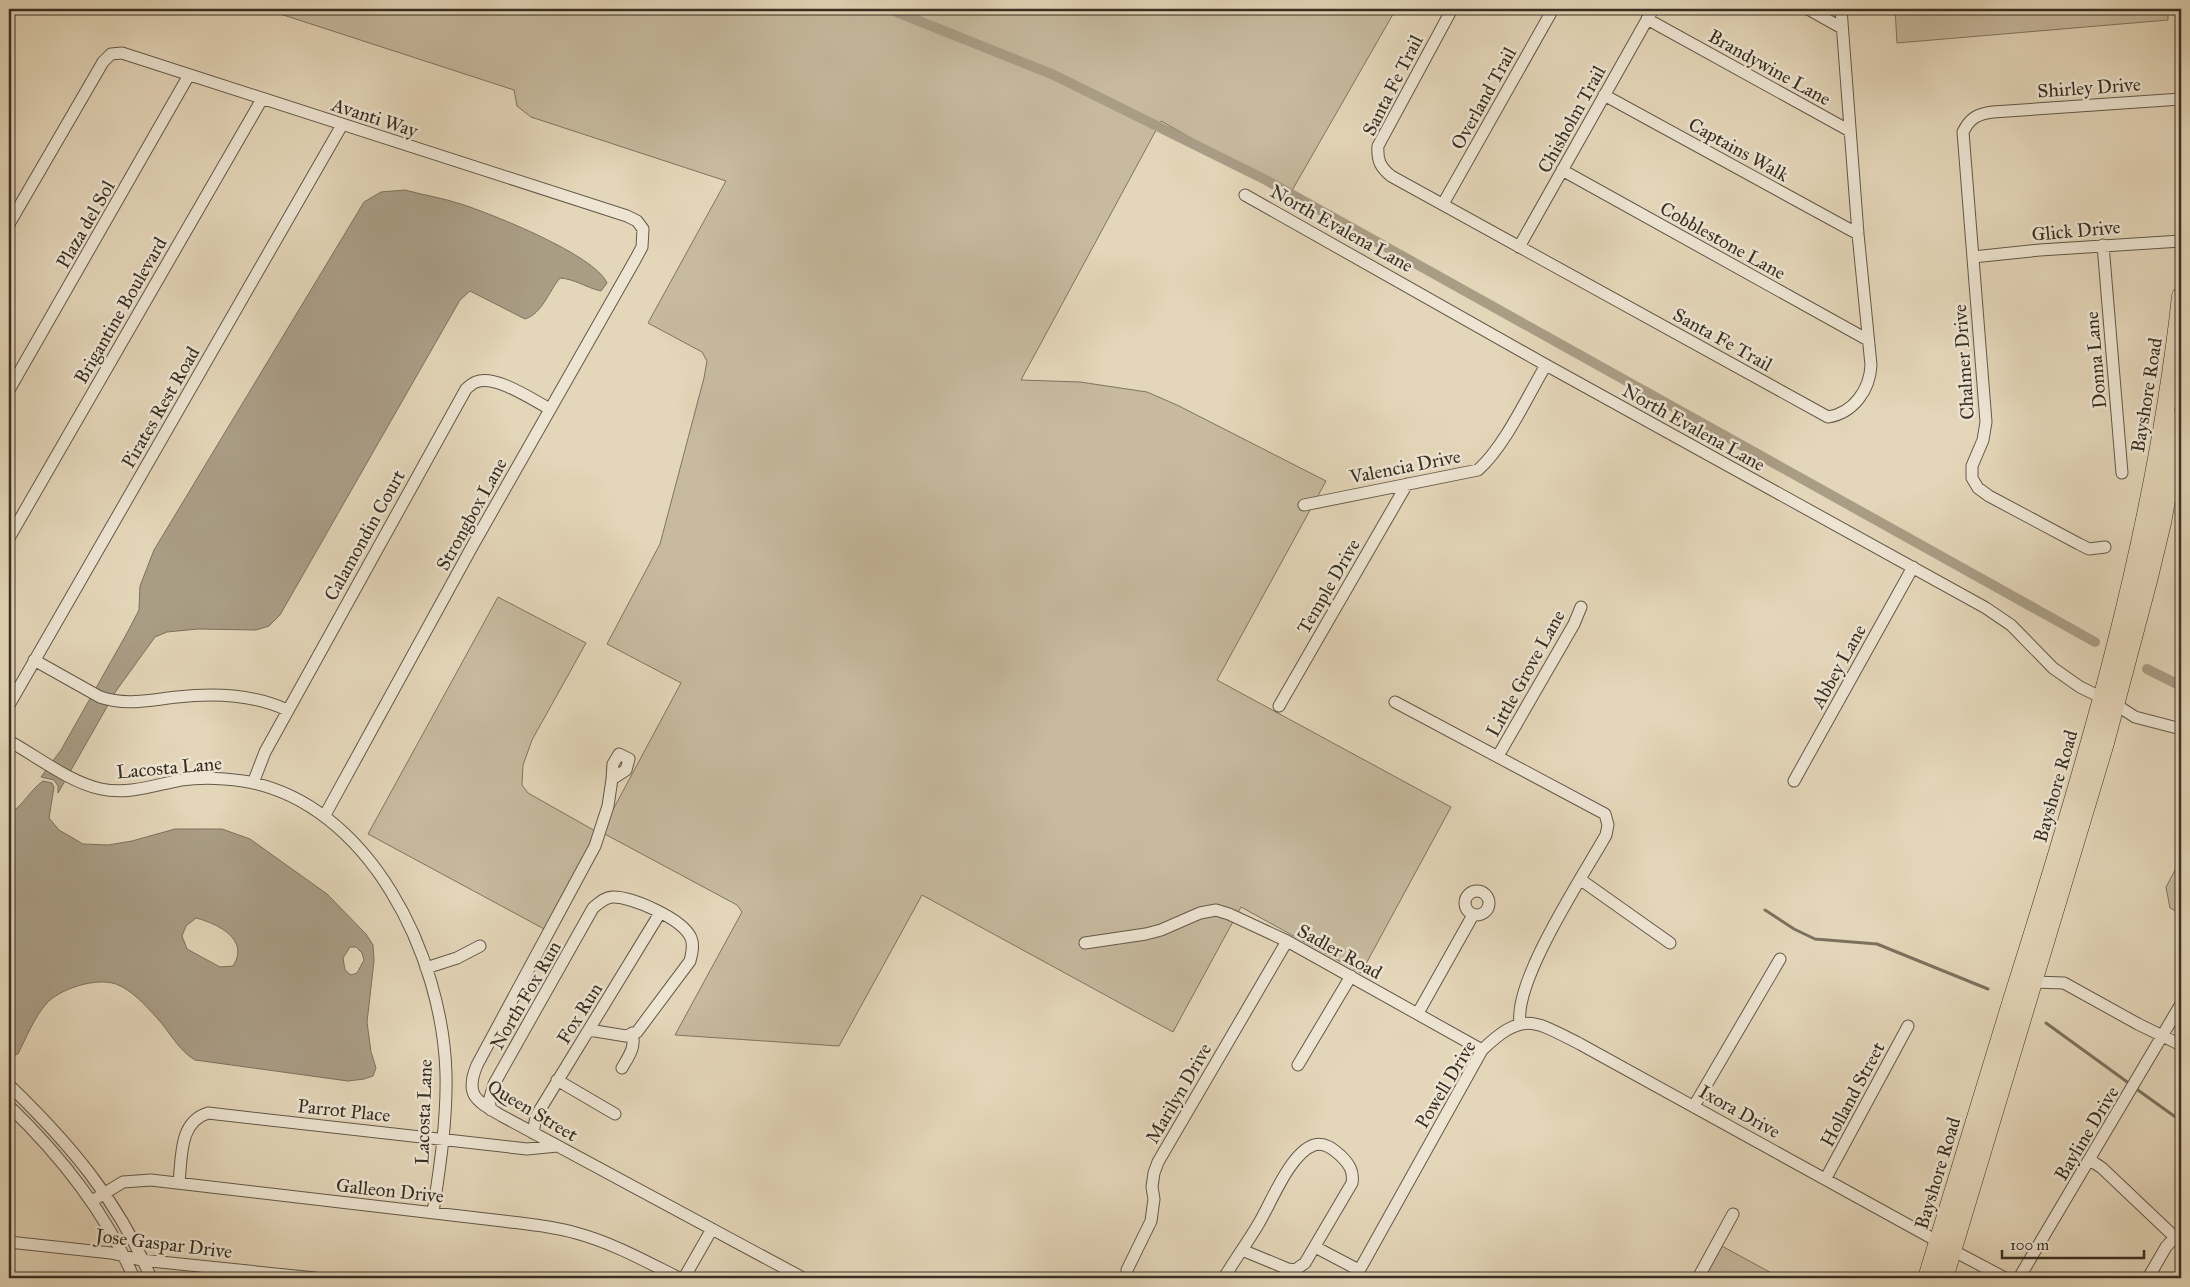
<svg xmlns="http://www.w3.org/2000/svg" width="2190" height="1287" font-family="'IM FELL Great Primer',serif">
<rect width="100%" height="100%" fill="#e4d6b9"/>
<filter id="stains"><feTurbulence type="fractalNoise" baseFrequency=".004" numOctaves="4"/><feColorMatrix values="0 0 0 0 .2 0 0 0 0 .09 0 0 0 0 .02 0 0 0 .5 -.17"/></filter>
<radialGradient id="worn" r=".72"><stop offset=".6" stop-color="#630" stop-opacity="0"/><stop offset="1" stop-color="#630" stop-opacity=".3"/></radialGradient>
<path fill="#c7ba9f" stroke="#807460" d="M265,9H1396L1290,194L1161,121L1021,380L1080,382L1147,392L1177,405L1326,481L1217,680L1451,807L1361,973L1241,907L1173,1032L922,895L839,1046L675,1035L742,912L737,905L601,832L681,683L607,644L660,544L704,378L707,361L702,352L648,323L726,181L531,117L517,106L514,90Z
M1895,9H2168V20L1897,43Z
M498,597L586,643L532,740L523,765L522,785L528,793L597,832L546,930L368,834Z
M2181,859V914L2170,908L2166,887Z
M1720,1245L1777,1276L1776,1278H1702Z"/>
<path fill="#aa9d86" stroke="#7c715e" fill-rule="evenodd" d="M405,190C423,195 443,198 461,204C492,214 595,255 607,283L601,291C587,288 575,279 560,278C549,291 542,314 525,319L470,291L460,300L280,615L269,626L256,630L198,629L167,632L155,637L116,691L58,793V786L54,780L41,777L61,750L127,633L139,610L140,586L154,550L364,202L381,192Z
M43,781L52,783L54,787L49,818L59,830L83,844L108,845L132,841L175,829H222L250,839L327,894L366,934L373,945L374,961L367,1022L371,1052L376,1068L373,1076L364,1079L348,1081L195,1060C178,1050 170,1032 157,1018C146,1006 132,990 116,984C96,977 59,989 46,1004C34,1018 26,1038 18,1054L9,1056V1024L13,1016L9,1006V814C23,806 30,790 43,781ZM196,918C219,924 250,940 233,966L220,967L187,949L182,936L186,926ZM350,947H356L362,953L364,960L357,973L351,975L345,970L343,958Z"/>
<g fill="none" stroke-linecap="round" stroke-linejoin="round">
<path stroke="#7c715e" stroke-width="3" d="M1765,910L1794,929L1815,939L1877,944L1988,989
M2046,1023L2130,1084
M2135,1088L2181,1121"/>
<path stroke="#aa9d86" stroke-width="10" d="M889,9L1054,75L1264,179L2095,642
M2147,669L2181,686"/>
<defs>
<path id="minor" d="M1452,9L1378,146C1377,160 1380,167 1391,176L1828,417C1854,413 1870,389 1871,365L1858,234L1841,9
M1808,9L1842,28
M1647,19L1850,131
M1604,95L1858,234
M1562,170L1868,340
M1245,195L1546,365L1986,608L2011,625L2053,668L2080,687L2115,704L2135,717L2181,729
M1443,204L1553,9
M9,224L103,62L111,54L122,53L627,216L637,221L643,229L642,247L635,260L473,545L325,815
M2103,245L2122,473
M1519,247L1653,9
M1973,257L2040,250L2181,241
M9,390L189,75
M1304,505L1478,470C1505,446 1527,397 1546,365
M9,538L262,99
M2105,547L2089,549L2079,544L1989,496L1978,488L1972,478V466L1983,440L1986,422L1963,132C1970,118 1977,114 1993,112L2181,99
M34,660L100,697C126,706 149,700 177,697C213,693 253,694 287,710
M1395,702L1605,814L1608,825L1606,835C1583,876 1514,980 1520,1023
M9,705L342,125
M1279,706L1407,484
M9,741C38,757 69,782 101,789C128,795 155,785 181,780C201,777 223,778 243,781C370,802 443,957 446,1074C447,1120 440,1167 433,1212
M619,754L629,759L626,770L612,779L613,764Z
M1498,756L1574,624L1581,607
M612,779L608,806L595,846L477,1065C464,1096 477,1101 502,1116L803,1278
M1794,781L1913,567
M253,783L265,752L466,389C469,387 472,383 476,382C495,374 533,400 550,409
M1581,880L1670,943
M1465 903a12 12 0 1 1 24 0a12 12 0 1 1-24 0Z
M1085,943L1146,934L1161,930L1200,913L1216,910L1229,914L1287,941L1482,1050
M426,968L457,958L480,946
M2034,982L2064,983L2138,1024L2181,1045
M1418,1013L1473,915
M1298,1065L1351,976
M622,1068C629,1056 636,1047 632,1033
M557,1080L615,1114
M9,1085C70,1144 117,1199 151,1278
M9,1106C61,1156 105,1211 134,1278
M1694,1106L1780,959
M491,1110L489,1101L494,1084L593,908C599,903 605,897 613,897C633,897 683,919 691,938C694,945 692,953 690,961L637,1032L626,1036L589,1030
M533,1133L536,1117L541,1108L660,913
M2090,1160L2102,1168L2181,1243
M1826,1178L1908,1026
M179,1182C182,1156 179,1122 208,1113L527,1149L557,1146
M92,1201L123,1182L151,1180L503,1221C527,1224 552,1226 576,1233C613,1243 645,1261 679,1278
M9,1242L111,1253L141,1260L315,1278
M1315,1247L1359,1270
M1952,1250L2005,1278
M1127,1270L1151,1221L1154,1199L1152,1187L1154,1173L1158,1162L1287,941
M684,1278L712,1229
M1224,1278C1235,1259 1248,1242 1259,1223C1271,1203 1290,1153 1314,1145C1325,1142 1333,1149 1341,1156C1349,1164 1354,1171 1352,1183L1305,1263L1295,1270L1288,1269L1242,1250
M1355,1278L1482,1050C1523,1011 1533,1020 1580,1044L1939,1242
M1698,1278L1733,1214
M2019,1278L2181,1004
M2148,1278L2166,1247L2175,1237"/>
<path id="primary" d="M1927,1278C1956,1186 1983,1093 2012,1000C2085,770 2155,537 2181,296
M1944,1278L2105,743L2148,581L2162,523L2181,417"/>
</defs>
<use href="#minor" stroke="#635948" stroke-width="13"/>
<use href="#primary" stroke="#382f22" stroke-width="19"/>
<use href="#minor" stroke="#ede4d2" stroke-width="11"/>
<use href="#primary" stroke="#e4d6b9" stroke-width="18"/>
</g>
<g text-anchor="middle" stroke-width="5" stroke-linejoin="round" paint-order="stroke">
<g font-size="19" fill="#382f22" stroke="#ede4d2">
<text transform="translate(1770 67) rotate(29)" y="7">Brandywine Lane</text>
<text transform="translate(1392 85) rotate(-63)" y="7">Santa Fe Trail</text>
<text transform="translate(2089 87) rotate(-4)" y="7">Shirley Drive</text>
<text transform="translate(1483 98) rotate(-61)" y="7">Overland Trail</text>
<text transform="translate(375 117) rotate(18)" y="7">Avanti Way</text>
<text transform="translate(1571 119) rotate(-61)" y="7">Chisholm Trail</text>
<text transform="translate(1739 149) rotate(29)" y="7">Captains Walk</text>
<text transform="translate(85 224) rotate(-60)" y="7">Plaza del Sol</text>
<text transform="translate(1342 228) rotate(29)" y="7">North Evalena Lane</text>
<text transform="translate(2076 230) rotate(-5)" y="7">Glick Drive</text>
<text transform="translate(1723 240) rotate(29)" y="7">Cobblestone Lane</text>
<text transform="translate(120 310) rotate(-60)" y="7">Brigantine Boulevard</text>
<text transform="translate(1723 339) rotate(29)" y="7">Santa Fe Trail</text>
<text transform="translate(2095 360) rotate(-95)" y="7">Donna Lane</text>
<text transform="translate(1963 362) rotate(-94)" y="7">Chalmer Drive</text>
<text transform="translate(2146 395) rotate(-81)" y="7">Bayshore Road</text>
<text transform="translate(160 407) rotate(-60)" y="7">Pirates Rest Road</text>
<text transform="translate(1694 427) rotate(29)" y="7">North Evalena Lane</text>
<text transform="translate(1405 466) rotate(-11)" y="7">Valencia Drive</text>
<text transform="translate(471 514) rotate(-61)" y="7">Strongbox Lane</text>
<text transform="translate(364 535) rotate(-61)" y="7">Calamondin Court</text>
<text transform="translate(1328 586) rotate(-60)" y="7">Temple Drive</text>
<text transform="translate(1838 666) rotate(-61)" y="7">Abbey Lane</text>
<text transform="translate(1525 673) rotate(-61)" y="7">Little Grove Lane</text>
<text transform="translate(169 767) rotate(-5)" y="7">Lacosta Lane</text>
<text transform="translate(2055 786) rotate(-74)" y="7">Bayshore Road</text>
<text transform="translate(1340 951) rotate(29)" y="7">Sadler Road</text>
<text transform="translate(525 995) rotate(-60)" y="7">North Fox Run</text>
<text transform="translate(579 1013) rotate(-58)" y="7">Fox Run</text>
<text transform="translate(1445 1084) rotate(-59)" y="7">Powell Drive</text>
<text transform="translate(1178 1093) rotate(-60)" y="7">Marilyn Drive</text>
<text transform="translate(1852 1094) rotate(-62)" y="7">Holland Street</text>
<text transform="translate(344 1110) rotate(6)" y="7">Parrot Place</text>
<text transform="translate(533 1110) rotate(31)" y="7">Queen Street</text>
<text transform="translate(1740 1111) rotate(29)" y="7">Ixora Drive</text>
<text transform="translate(423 1112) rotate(-88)" y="7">Lacosta Lane</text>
<text transform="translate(2086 1133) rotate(-59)" y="7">Bayline Drive</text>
<text transform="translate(1937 1173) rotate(-73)" y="7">Bayshore Road</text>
<text transform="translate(390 1190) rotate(6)" y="7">Galleon Drive</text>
<text transform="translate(164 1243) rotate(7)" y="7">Jose Gaspar Drive</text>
</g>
</g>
<rect width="2190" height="1287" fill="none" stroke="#e4d6b9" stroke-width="30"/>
<rect x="10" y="10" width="2170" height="1267" fill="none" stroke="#382f22" stroke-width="2.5"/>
<rect x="15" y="15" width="2160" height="1257" fill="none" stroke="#382f22"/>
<path d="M2002 1250v8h142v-8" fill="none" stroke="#382f22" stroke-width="2.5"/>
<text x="2010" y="1250" font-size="15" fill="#382f22" stroke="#ede4d2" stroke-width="4" paint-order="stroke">100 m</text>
<rect width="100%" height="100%" filter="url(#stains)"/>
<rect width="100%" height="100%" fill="url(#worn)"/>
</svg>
